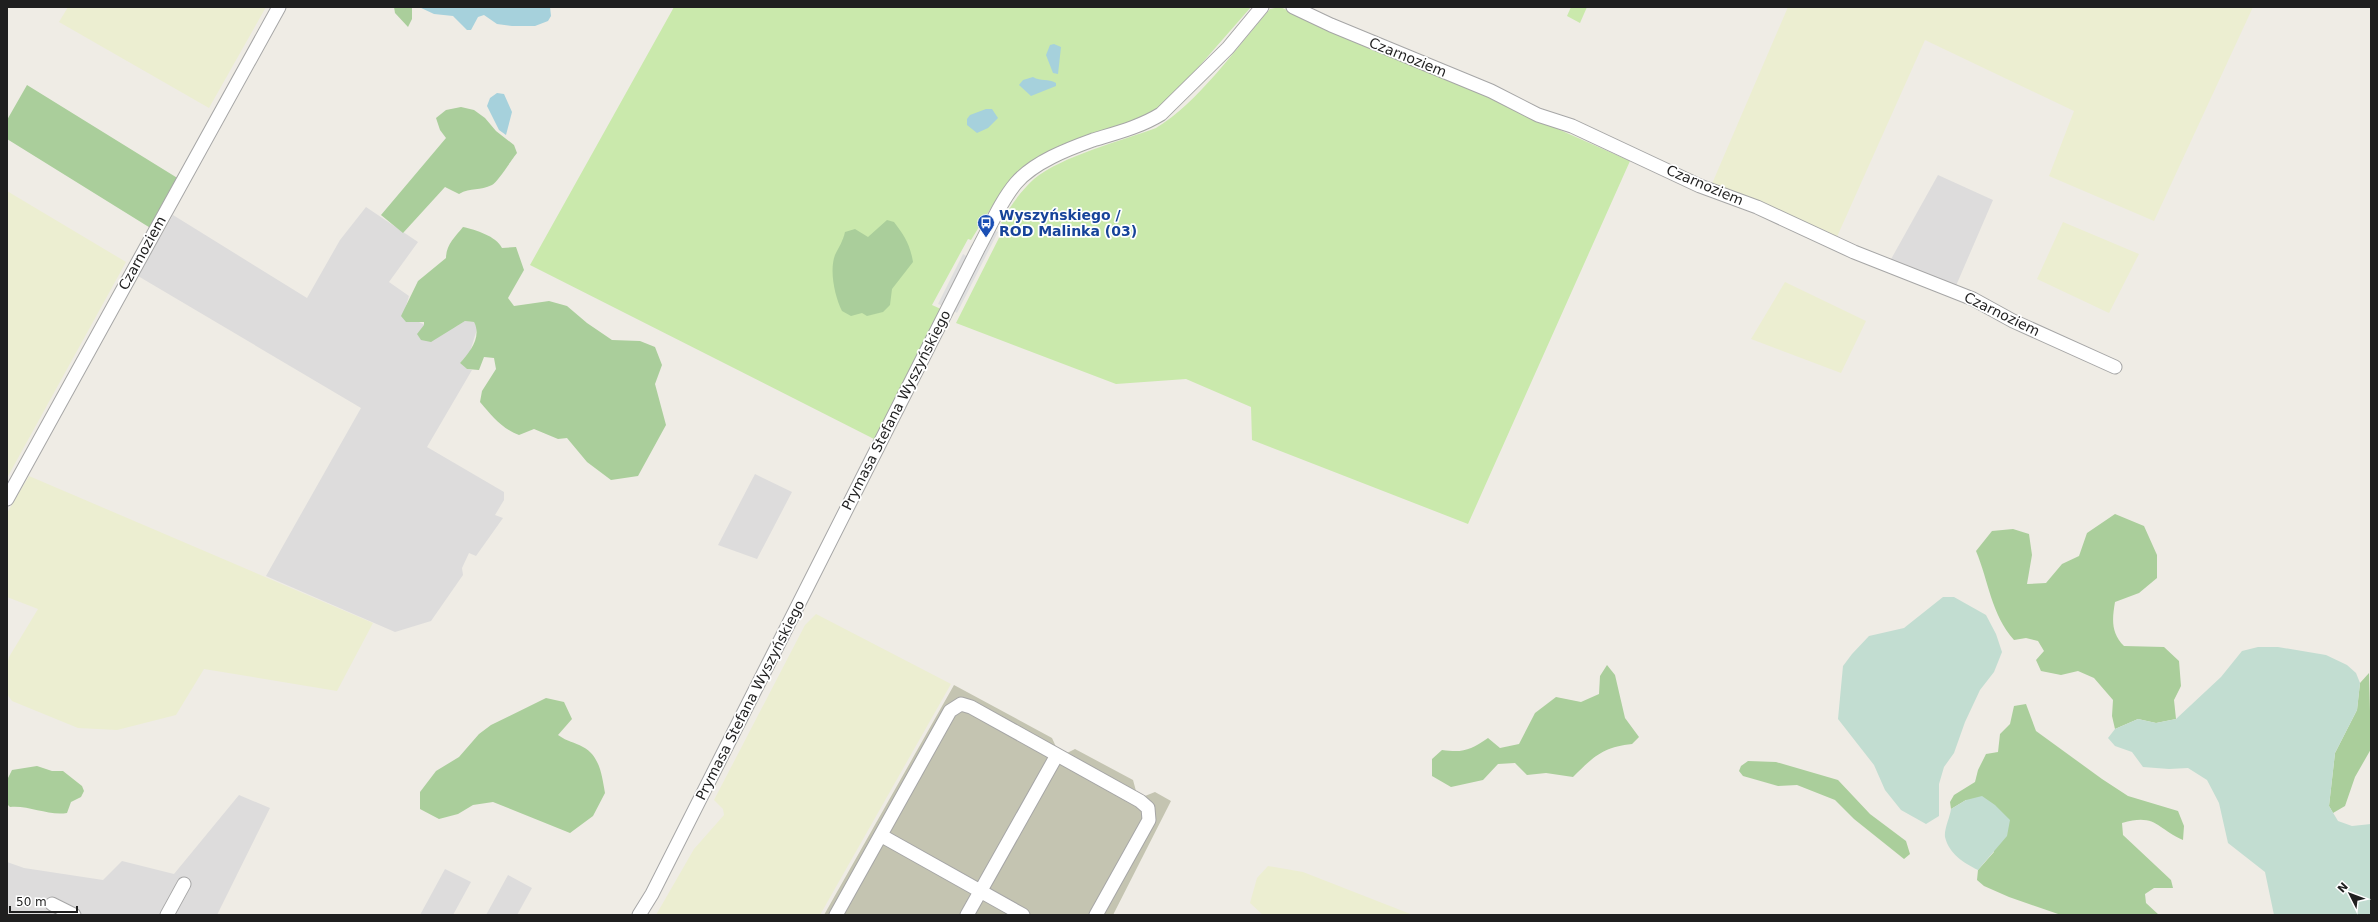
<svg xmlns="http://www.w3.org/2000/svg" width="2378" height="922" font-family="'DejaVu Sans',sans-serif">
<rect width="100%" height="100%" fill="#efece5"/>
<path fill="#dddcdc" d="M1938,175L1993,200L1955,288L1890,261Z
M366,207L418,242L389,282L409,296L405,309L406,322H419L425,325L455,327L465,321L474,322L477,329L470,352L460,363L467,369L472,370L427,447L504,492V500L495,515L503,518L476,556L469,553L462,568L463,575L431,621L395,632L266,576L361,408L138,276L173,215L307,298L340,240Z
M755,474L792,492L757,559L718,545Z
M239,795L270,808L217,915H7V862L24,868L103,880L122,861L174,874Z
M445,869L471,882L453,915H420Z
M508,875L532,888L517,915H486Z"/>
<path fill="#c4c4b1" d="M954,685L1052,738L1057,749L1065,754L1075,749L1133,780L1136,791L1145,796L1155,792L1171,801L1113,915H824Z"/>
<path fill="#eceed1" d="M68,7H266L209,108L59,22Z
M1788,7H2253L2154,221L2049,176L2074,111L1925,40L1836,239L1711,186Z
M7,191L126,262L7,478Z
M2063,222L2139,254L2109,313L2037,279Z
M1785,282L1866,321L1841,373L1751,339Z
M29,476L373,623L337,691L204,669L176,715L117,730L78,728L12,701L7,694V665L9,657L38,609L7,597V513Z
M816,614L951,684L820,915H656L694,849L724,815L723,809L714,800L805,625Z
M1268,866L1303,872L1413,915H1263L1250,903L1257,878Z"/>
<path fill="#cae9ac" d="M674,7H1251L1168,102L1148,116L1048,152C1010,174 993,204 971,240L968,239L932,305L943,310L876,440L530,265Z
M1280,7L1497,99L1506,106L1630,161L1468,524L1252,440L1251,407L1186,379L1116,384L956,323L1005,226L1001,223C1009,207 1021,191 1034,179C1062,156 1121,141 1156,128C1197,104 1238,46 1270,9Z
M1571,7H1587L1580,23L1567,16Z"/>
<path fill="#aace9b" d="M394,7H412V19L408,27L395,13Z
M27,85L179,179L152,229L7,139V120Z
M461,107L474,110L485,118L496,131L514,145L517,153C512,159 497,183 492,185C480,191 471,187 459,194L445,187L403,233L381,215L446,138L440,130L436,118L446,110Z
M887,220L894,222C904,235 910,244 913,262L892,289L890,305L883,312L867,316L862,313L851,316L842,311C835,297 829,271 835,255C839,247 843,241 845,232L855,229L868,237Z
M463,227C476,230 496,236 502,248L516,247L524,270L508,298L514,306L549,301L567,306L587,323L612,340L640,341L655,347L662,365L655,384L666,425L638,476L611,480L587,462L567,438L558,439L534,429L519,435C501,428 492,416 480,402L482,391L496,369L494,358L484,357L479,370L467,369L460,363C470,352 482,337 474,322L465,321L431,342L421,340L417,334L424,325V322H406L401,316L418,281L446,258C446,245 455,237 463,227Z
M2115,514L2144,526L2157,555V578L2139,593L2115,602C2112,620 2111,633 2124,646L2164,647L2179,661L2181,686L2174,700L2176,719L2156,723L2138,719L2115,729L2112,716L2113,700L2094,678L2078,671L2061,675L2041,671L2036,660L2044,651L2038,641L2026,638L2014,640C1991,614 1989,582 1976,551L1992,531L2013,529L2029,534L2032,555L2027,584L2046,583L2062,564L2079,556L2087,533Z
M1607,665L1615,675L1625,718L1639,737L1632,744C1603,747 1593,757 1573,777L1546,773L1527,775L1515,763L1498,764L1483,780L1451,787L1432,776V759L1442,750C1464,753 1470,750 1488,738L1500,748L1519,744L1535,713L1556,697L1581,702L1599,694L1600,676Z
M2369,673L2371,749L2355,777L2345,806L2333,813L2329,806L2335,753L2357,710L2360,683Z
M546,698L564,702L572,719L558,735C568,742 574,742 583,747C600,756 602,776 605,793L593,816L570,833L493,802L473,805L458,814L439,819L420,809V792L436,771L459,757L479,734L491,725Z
M2026,704L2036,731L2102,779L2128,796L2178,811L2184,826L2183,840C2156,828 2156,813 2122,823L2123,835L2171,880L2173,888H2154L2145,894L2146,903L2159,915H2061L2009,897L1984,886L1977,880L1978,870L1994,852L1966,800L1951,809L1950,802L1954,795L1975,782L1978,770L1986,754L1998,752L2000,734L2010,724L2014,706Z
M1748,761L1776,762L1838,780L1870,814L1906,841L1910,854L1904,859L1854,819L1835,800L1797,785L1778,786L1743,776L1739,771L1741,766Z
M37,766L52,771H63L82,786L84,791L81,797L71,802L67,813C48,816 29,805 10,807L7,804V780L12,770Z"/>
<path fill="#c2ddd1" d="M1943,597H1954L1986,615L1996,634L2002,652L1994,672L1980,690L1965,722L1954,753L1944,767L1939,784V816L1926,824L1901,810L1885,790L1874,765L1838,719L1843,666L1852,654L1869,636L1904,628Z
M2258,647H2278L2326,655L2347,665L2356,673L2360,683L2357,710L2335,753L2329,806L2338,821L2352,826L2371,824V915H2274L2265,872L2228,843L2219,803L2207,780L2188,768L2169,769L2143,767L2132,752L2115,746L2108,738L2115,729L2138,719L2156,723L2176,719L2221,677L2242,651Z
M1982,796L1995,805L2010,820L2007,836L1978,870C1964,863 1949,854 1945,837C1944,829 1950,817 1951,809L1966,800Z"/>
<path fill="#dfdfdf" d="M993,230L998,232L957,313L952,310Z
M963,254L968,257L943,306L938,304Z"/>
<path fill="#a6d1dc" d="M419,7H550L551,16L548,21L535,26H512L497,24L484,15L478,17L471,30H467L453,16L434,14Z
M1054,44L1061,47L1058,74L1053,73L1046,55L1050,45Z
M1033,77C1041,82 1048,78 1056,83V86L1031,96L1019,85L1023,80Z
M497,93L504,94L512,112L506,135L499,130L487,106L490,98Z
M986,109H992L998,118L988,128L977,133L967,125V119L970,115Z"/>
<g fill="none" stroke-linecap="round" stroke-linejoin="round">
<defs>
<path id="minor" d="M1293,7L1331,25L1491,91L1538,115L1572,126L1700,186L1757,207L1854,252L1973,299L2013,321L2115,367
M7,499L279,7
M882,836L1023,915
M52,904L74,915
M167,915L184,884
M639,915L652,894L978,249C990,227 1000,202 1016,183C1034,162 1068,149 1093,140C1116,133 1140,127 1161,114L1228,48L1262,7
M836,915L950,711L961,704L971,707L1140,801L1148,808L1149,820L1096,915
M967,915L1057,755"/>
</defs>
<use href="#minor" stroke="#a6a6a6" stroke-width="15"/>
<use href="#minor" stroke="#fff" stroke-width="13"/>
</g>
<defs>
<symbol id="bus-pin" viewBox="-11 -11 22 30"><path d="M0 17L-7.5 6A9.5 9.5 0 1 1 7.5 6Z" fill="#1a4fb4" stroke="#fff"/><path d="M-5-6H5V4H4V6H2V4H-2V6H-4V4H-5ZM-3.5-4V0h7V-4ZM-3.5 1.2v1.5H-2V1.2ZM2 1.2v1.5H3.5V1.2Z" fill="#fff"/></symbol>
</defs>
<g fill-rule="evenodd">
<use href="#bus-pin" x="976" y="213" width="20" height="27"/>
</g>
<g text-anchor="middle" stroke-width="3.5" stroke-linejoin="round" paint-order="stroke">
<g font-size="14" fill="#1f1f1f" stroke="#fff">
<text transform="translate(1408 57) rotate(22)" y="5">Czarnoziem</text>
<text transform="translate(1705 185) rotate(23)" y="5">Czarnoziem</text>
<text transform="translate(142 253) rotate(-61)" y="5">Czarnoziem</text>
<text transform="translate(2002 314) rotate(26)" y="5">Czarnoziem</text>
<text transform="translate(896 410) rotate(-63)" y="5">Prymasa Stefana Wyszyńskiego</text>
<text transform="translate(750 700) rotate(-63)" y="5">Prymasa Stefana Wyszyńskiego</text>
</g>
<g font-size="14" font-weight="bold" fill="#164399" stroke="#fff" text-anchor="start">
<text x="999" y="220">Wyszyńskiego /<tspan x="999" dy="16">ROD Malinka (03)</tspan></text>
</g>
</g>
<rect width="2378" height="922" fill="none" stroke="#1f1f1f" stroke-width="16"/>
<g transform="translate(2350 894) rotate(312)" stroke="#ffffff" stroke-width="3" paint-order="stroke">
<path d="M0-3L7 15L0 10L-7 15Z" fill="#1f1f1f"/>
<text y="-6" font-size="11" font-weight="bold" text-anchor="middle" fill="#1f1f1f">N</text>
</g>
<path d="M10 906v6h67v-6" fill="none" stroke="#1f1f1f" stroke-width="2"/>
<text x="16" y="906" font-size="12" fill="#1f1f1f" stroke="#ffffff" stroke-width="3" paint-order="stroke">50 m</text>
</svg>
